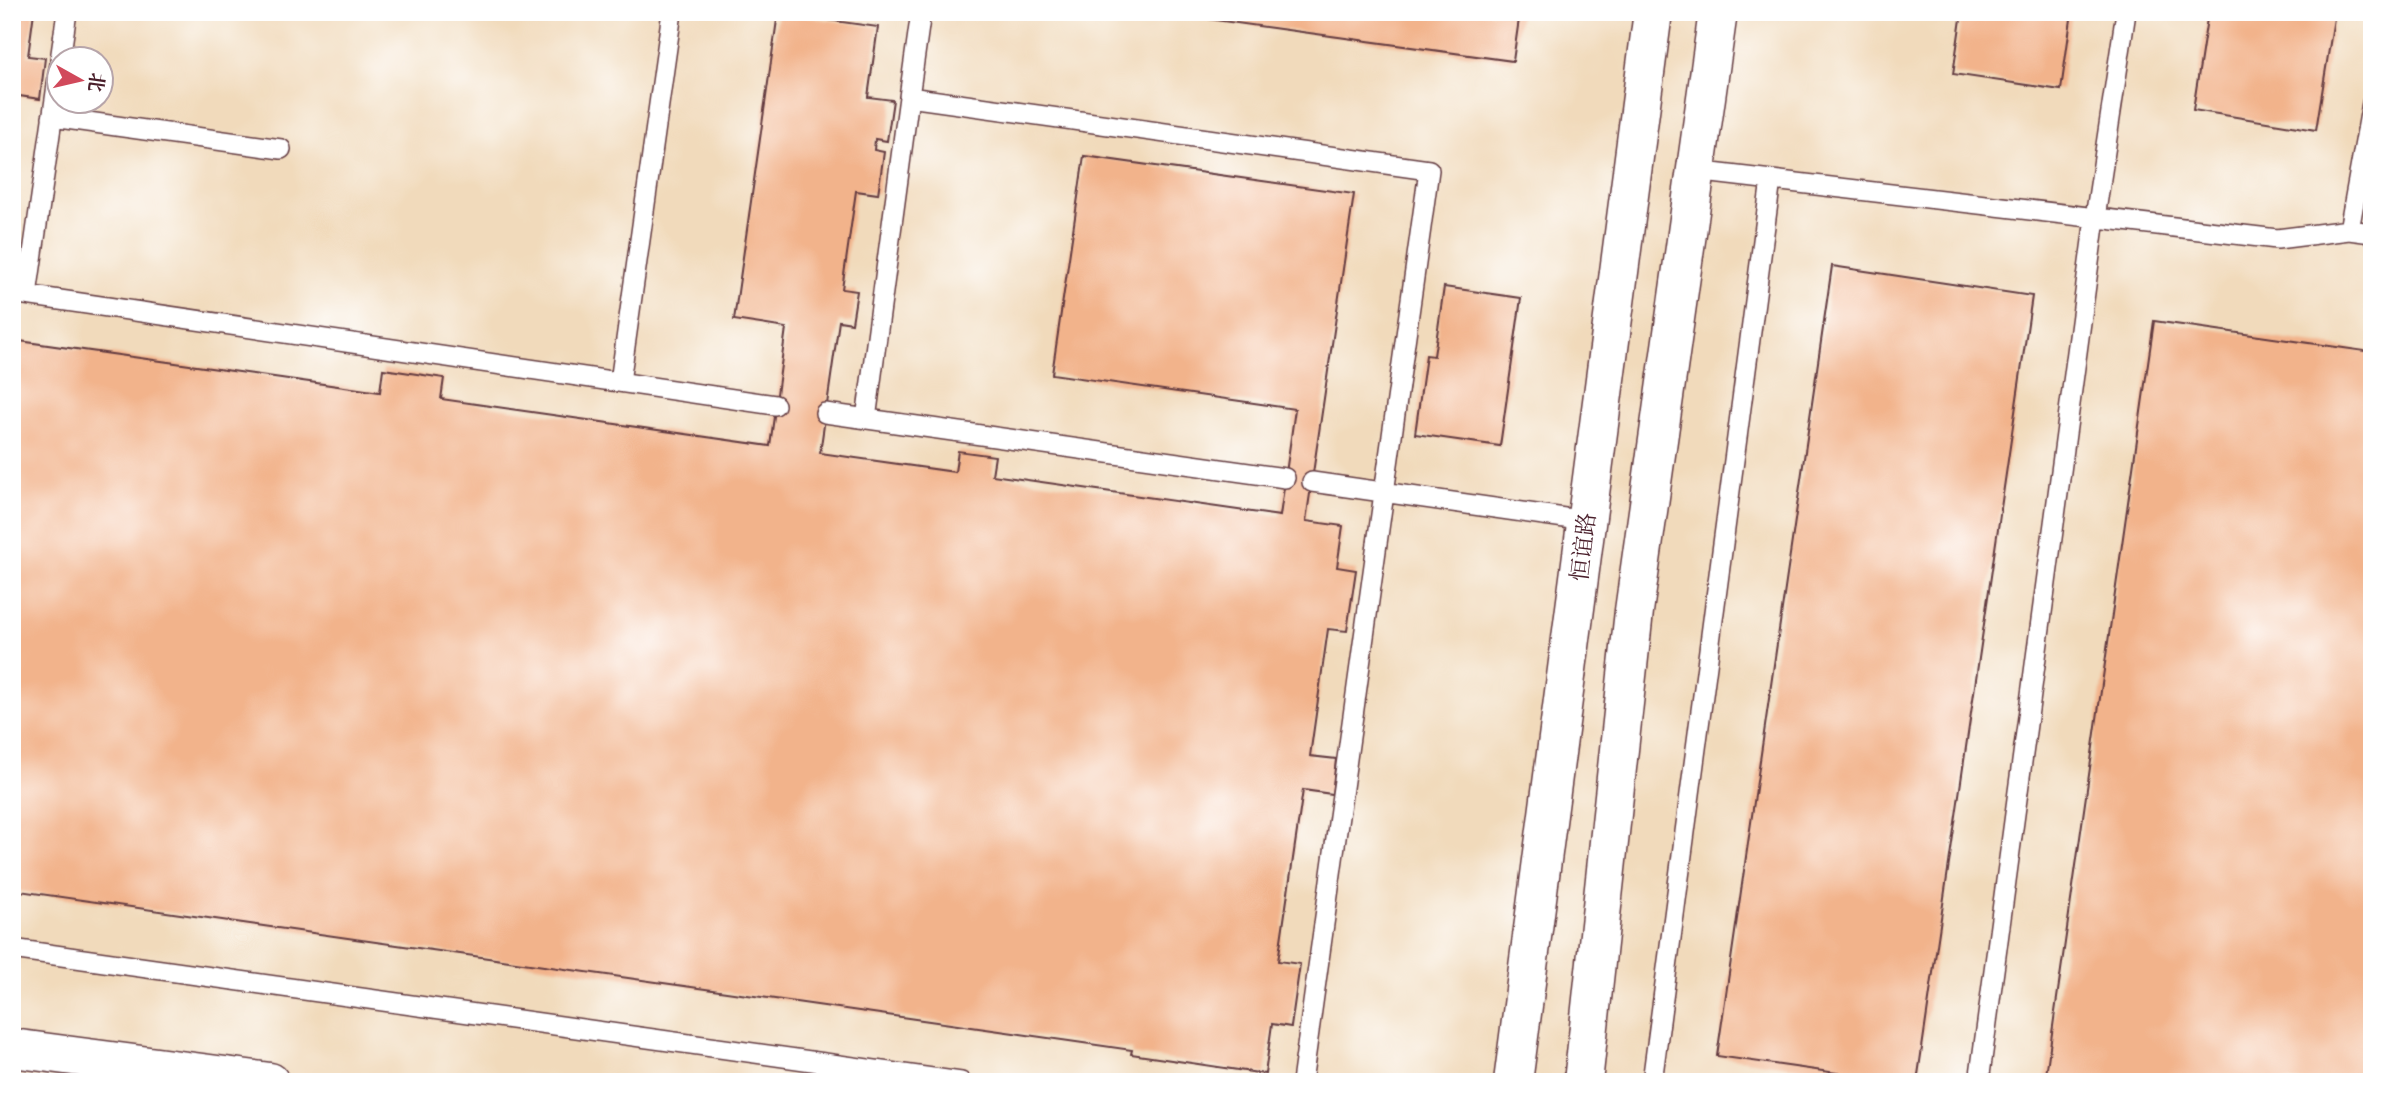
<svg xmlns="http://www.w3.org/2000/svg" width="2384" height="1094" font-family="'IM FELL Double Pica','Noto Serif SC',serif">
<rect width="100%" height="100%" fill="#fff"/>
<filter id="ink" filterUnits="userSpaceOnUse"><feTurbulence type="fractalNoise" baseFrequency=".0143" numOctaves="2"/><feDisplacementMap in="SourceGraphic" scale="14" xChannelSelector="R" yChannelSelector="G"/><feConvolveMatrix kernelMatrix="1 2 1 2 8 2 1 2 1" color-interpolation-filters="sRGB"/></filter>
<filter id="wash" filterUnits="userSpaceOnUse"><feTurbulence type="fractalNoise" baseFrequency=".00686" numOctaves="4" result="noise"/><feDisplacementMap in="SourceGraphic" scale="28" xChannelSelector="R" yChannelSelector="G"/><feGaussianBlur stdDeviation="1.57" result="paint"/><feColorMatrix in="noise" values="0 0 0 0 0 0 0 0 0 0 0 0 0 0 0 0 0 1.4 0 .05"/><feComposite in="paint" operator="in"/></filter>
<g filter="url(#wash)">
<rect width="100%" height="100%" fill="#f1dabb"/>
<g id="blocks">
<path fill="#f2b38b" d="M12,12H34L28,56L45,58L40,99L19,96L14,130Z
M1186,12H1520L1513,61L1186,16Z
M1962,12H2072L2061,90L1953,74Z
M2208,12H2335L2316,130L2193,110Z
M778,13L878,27L868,97L893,100L887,141L875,139L874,150L884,152L878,194L856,191L842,289L857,291L852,323L839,321L820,453L955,472L958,451L995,456L992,475L1280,516L1295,409L1052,374L1084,156L1354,194L1306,521L1343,526L1337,567L1356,570L1347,631L1328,629L1310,756L1336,759L1332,794L1303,790L1278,961L1300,964L1291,1027L1272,1024L1265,1074L1131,1054L1132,1050L12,890V340L380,392L383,369L444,378L441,399L770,446L786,328L734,320Z
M1832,266L2032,296L1917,1082H1900L1717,1056Z
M1444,287L1521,298L1500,446L1415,434L1426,355L1434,356Z
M2154,321L2372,352V1082H2045Z"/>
</g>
</g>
<g filter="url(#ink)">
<use href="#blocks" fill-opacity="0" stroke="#633b41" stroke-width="2"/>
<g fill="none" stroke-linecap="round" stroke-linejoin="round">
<defs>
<path id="service" d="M921,12L909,97L1429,170L1302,1082
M60,60L67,12
M52,117L281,149
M1695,171L2277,239L2349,230L2372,233
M2349,230L2372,103
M12,293L775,405
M27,295L60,64
M620,382L672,12
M825,413L1285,478
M866,419L909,97
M1312,482L1586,521
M12,949L961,1082
M1652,1082L1771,180
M1979,1082L2095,218L2126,12"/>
<path id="minor" d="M12,1048L270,1082"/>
<path id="secondary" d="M1513,1082L1653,12
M1583,1082L1634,611L1718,12"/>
</defs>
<use href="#service" stroke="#633b41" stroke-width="22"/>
<use href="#minor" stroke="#633b41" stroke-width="41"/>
<use href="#secondary" stroke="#633b41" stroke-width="41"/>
<use href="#service" stroke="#fff" stroke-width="19"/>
<use href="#minor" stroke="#fff" stroke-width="38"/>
<use href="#secondary" stroke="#fff" stroke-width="38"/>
</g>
</g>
<g text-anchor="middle" stroke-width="7" stroke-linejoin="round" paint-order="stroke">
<g font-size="23" fill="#4a1f2b" stroke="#fff">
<text transform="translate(1583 547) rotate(-83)" y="8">恒谊路</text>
</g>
</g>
<rect width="2384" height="1094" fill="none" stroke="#fff" stroke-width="42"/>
<g transform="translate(80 80) rotate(98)"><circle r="33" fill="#ffffff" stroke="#b7a5aa" stroke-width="2"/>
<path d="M0-5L12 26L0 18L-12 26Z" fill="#d1495b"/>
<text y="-10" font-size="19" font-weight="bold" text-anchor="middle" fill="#4a1f2b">北</text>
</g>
</svg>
